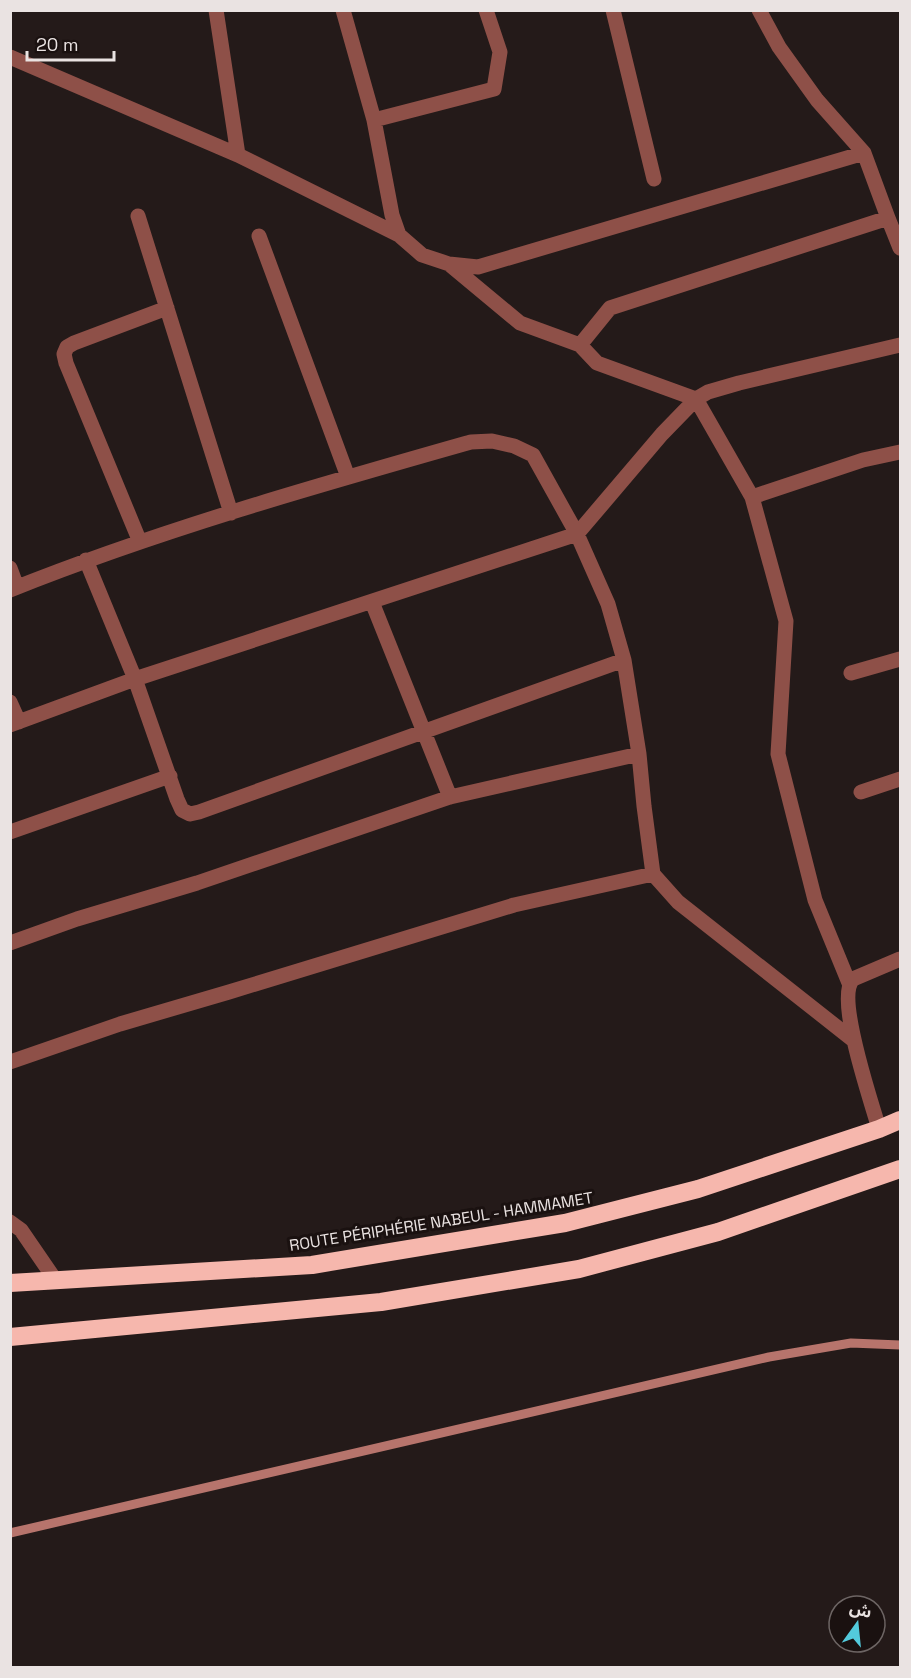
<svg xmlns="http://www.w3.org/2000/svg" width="911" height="1678" font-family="'Space Grotesk','Noto Sans Arabic',sans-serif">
<rect width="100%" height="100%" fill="#241a19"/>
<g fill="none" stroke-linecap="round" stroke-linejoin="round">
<path stroke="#b7746c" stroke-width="9" d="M10,1533L769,1357L851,1343L900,1345"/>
<path stroke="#8e5048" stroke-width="15" d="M216,10L238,155
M343,10L374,120L392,215L399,235L422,255L449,264L478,267L864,153
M613,10L654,179
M759,10L779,47L817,100L864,153L888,218L900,248
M10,57L238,155L399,235
M374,120L494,89L500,52L486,10
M138,216L231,513
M259,236L348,477
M449,264L520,323L580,345L597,363L696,399L752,497L786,621L778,754L815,900L849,983
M580,345L610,308L888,218
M752,497L863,460L900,452
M140,542L66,363L64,354L67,347L74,343L167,308
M86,560L135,679L177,799L182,810L190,814L199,812L624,660
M10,568L17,587
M10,590C160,530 316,486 471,442L492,441L514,446L533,455L577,534L608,604L624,660L639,754L644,806L653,874L678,902L852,1039
M372,602L450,797
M851,673L900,659
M10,702L19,722
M10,725L135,679L577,534L662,434L696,399L708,392L739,383L900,345
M861,792L900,779
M10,832L170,776
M10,943L77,919L197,883L450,797L639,754
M10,1062L120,1024L229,992L514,905L653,874
M879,1129C872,1103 835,998 853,979L900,959
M10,1222L21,1230L56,1281"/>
<path stroke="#f6b7ad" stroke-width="18" d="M10,1283L312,1265L565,1223L698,1189L879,1129L900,1120
M10,1337L381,1302L579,1269L718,1232L900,1169"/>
</g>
<g text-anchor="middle" stroke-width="6" stroke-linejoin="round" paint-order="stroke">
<g font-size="16" fill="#eae3e2" stroke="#1a1110">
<text transform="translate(441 1221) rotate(-9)" y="6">ROUTE PÉRIPHÉRIE NABEUL - HAMMAMET</text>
</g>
</g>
<rect width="911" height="1678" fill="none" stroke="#eae3e2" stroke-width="24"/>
<g transform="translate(857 1624) rotate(15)"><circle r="28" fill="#1a1110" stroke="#6d6564" stroke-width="1.5"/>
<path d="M0-4.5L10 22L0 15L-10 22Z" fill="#53cadc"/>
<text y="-9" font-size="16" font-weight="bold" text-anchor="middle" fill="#eae3e2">ش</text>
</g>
<path d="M27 51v9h87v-9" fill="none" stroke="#eae3e2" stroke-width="3"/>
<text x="36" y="51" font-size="18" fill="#eae3e2" stroke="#1a1110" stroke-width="4.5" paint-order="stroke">20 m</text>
</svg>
